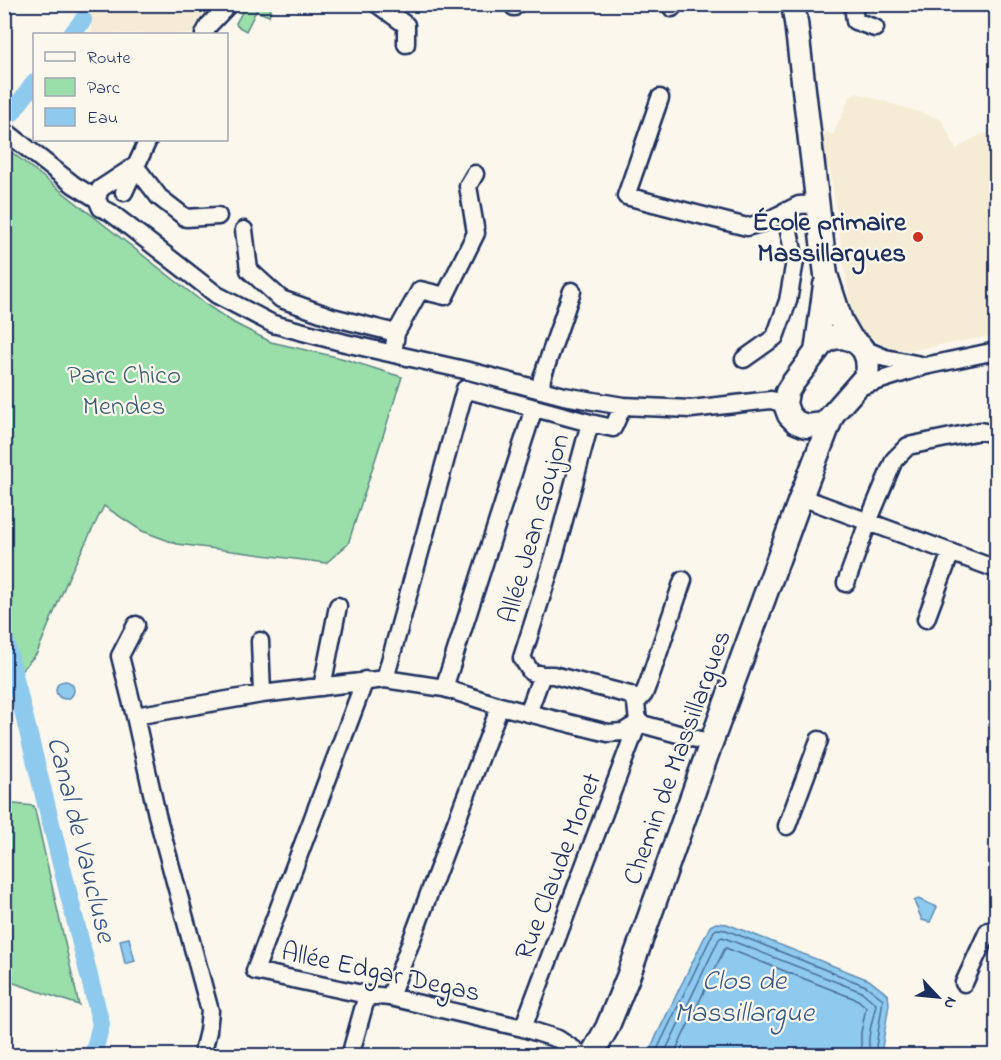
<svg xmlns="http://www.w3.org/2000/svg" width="1001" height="1060" font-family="'Indie Flower',sans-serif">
<rect width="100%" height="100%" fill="#fbf7ec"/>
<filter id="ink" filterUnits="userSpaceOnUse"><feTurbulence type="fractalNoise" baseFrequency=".0167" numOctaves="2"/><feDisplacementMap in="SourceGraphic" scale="12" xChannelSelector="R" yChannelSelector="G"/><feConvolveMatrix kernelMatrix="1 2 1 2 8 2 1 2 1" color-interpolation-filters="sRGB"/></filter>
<g filter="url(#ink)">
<path fill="#f6ecd5" d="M87,5V4L208,5L192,34H92Z
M857,93L941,119L956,149L972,139L996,129V335L914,350L895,349L877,341L863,330L855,318L850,305L830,170L823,165L821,147L826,132L833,135L850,97Z"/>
<path fill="#9adeaa" stroke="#5a8684" stroke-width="1.5" d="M246,5H270L269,8L271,10L269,16L256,11L246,31L237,26L236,23Z
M5,147L205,304L234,323L271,342L341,358L402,377L348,544L326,563L177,544L142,531L104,506L70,574L37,653L5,689Z
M5,803L34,806L79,1005L5,980Z"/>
<path fill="#8ec9ee" stroke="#608bb4" stroke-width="1.5" d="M56 690a9 9 0 1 1 18 0a9 9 0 1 1-18 0Z
M918,899L937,907L930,922L922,920L914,901Z
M716,923L727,924L869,980L888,995L889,1004L882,1048L888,1055H647L710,926Z
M129,938L135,961L125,964L120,940Z"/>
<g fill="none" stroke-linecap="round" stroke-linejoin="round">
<path stroke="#496d98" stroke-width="1.5" d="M654,1056L714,931L717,929L726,930L866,986L883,999L876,1047L880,1056
M663,1056L719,939L722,937L862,992L876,1004C873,1020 865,1040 871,1056
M673,1056L724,950L726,948L858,1000L866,1007L861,1033V1056"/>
<path stroke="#8ec9ee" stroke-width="18" d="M72,34L83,20
M11,114L34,83
M4,635L101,1024L93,1056"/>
<defs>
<path id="street" d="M377,4L406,25V44
M853,4L855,21L875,28
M514,7L515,4
M672,8L673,4
M204,34L209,25L229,4
M660,98L626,196L747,227L767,221L799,205L818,204
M4,130L74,185L97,199
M135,166L100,189L97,199L101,208L110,212L131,228L217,295L273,324L345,343L469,371L564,396L623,406L691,409L771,400L785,404
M135,166L159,197L186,218L218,216
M124,192L148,140
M244,230L249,270L281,299L332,317L396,333L393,354
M396,333L420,290L445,296L476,233L468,186L475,174
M864,349L885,358L921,365
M744,359L775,337L788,301L795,261L785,211
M859,387L925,366L996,351
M541,390L542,378L572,291
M801,497L996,569
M846,583L868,522L894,460L908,446L980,431L996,434
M926,619L951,552
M260,641L262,694
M385,679L465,389L590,423
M365,680L255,971L367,995L390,997L523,1028L558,1039L584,1056
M322,687L338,606
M444,688L534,408
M636,703L644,694L649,681L683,580
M528,713L542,675
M135,716L120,656L136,625
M787,826L819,740
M964,983L988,931L996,935
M390,997L500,706
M523,1028L638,723L636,703L630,695L553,675H542L531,672L522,658L554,557L590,423L613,428L623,406
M202,1056L208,1031L210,1011L157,815L135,716L262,694L385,679L444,688L500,706L608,733L623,732L638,723L711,743
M350,1056L367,995"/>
<path id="secondary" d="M793,4L796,22L826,275L841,321L852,340
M843,337C863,342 870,355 867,375L824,424L806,426L796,422L789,415L785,404L787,392L792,384L822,344L832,338Z
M816,352L825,285
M591,1056L607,1028L628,977L711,743L801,497L833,414"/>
</defs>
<use href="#street" stroke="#1b2f5e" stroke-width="21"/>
<use href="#secondary" stroke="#1b2f5e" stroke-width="27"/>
<use href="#street" stroke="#fbf7ec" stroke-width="16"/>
<use href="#secondary" stroke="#fbf7ec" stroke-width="22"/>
</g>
</g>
<circle fill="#c8321e" stroke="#fbf7ec" stroke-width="2" cx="918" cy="237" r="6"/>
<g text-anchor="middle" stroke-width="4.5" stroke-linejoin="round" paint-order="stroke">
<g font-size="27" font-weight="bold" fill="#1b2f5e" stroke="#fbf7ec" text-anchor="end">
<text x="906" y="230">École primaire<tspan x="906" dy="31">Massillargues</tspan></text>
</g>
<g font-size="27" fill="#3b5b71" stroke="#fbf7ec">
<text x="124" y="383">Parc Chico<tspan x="124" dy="31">Mendes</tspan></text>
</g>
<g font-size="27" fill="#1b2f5e" stroke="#fbf7ec">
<text transform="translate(533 528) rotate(-74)" y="9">Allée Jean Goujon</text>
<text transform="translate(676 757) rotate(-70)" y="9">Chemin de Massillargues</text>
<text transform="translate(557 866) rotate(-69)" y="9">Rue Claude Monet</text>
<text transform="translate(381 971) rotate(12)" y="9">Allée Edgar Degas</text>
</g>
<g font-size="28" font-style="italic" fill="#385682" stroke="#fbf7ec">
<text transform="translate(83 839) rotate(76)" y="10">Canal de Vaucluse</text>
<text x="744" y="989">Clos de<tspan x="744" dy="32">Massillargue</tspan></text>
</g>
</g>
<rect width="1001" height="1060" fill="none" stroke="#fbf7ec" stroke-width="24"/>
<rect x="12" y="12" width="977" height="1036" fill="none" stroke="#1b2f5e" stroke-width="2" filter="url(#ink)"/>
<rect x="33" y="33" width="195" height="108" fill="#fbf7ec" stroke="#a1a7b3" stroke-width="1.5"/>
<rect x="45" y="52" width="30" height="9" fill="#fbf7ec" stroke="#a1a7b3" stroke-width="1.5"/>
<text x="87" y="63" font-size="18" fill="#1b2f5e">Route</text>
<rect x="45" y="78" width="30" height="18" fill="#9adeaa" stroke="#a1a7b3" stroke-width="1.5"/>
<text x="87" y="93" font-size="18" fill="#1b2f5e">Parc</text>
<rect x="45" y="108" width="30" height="18" fill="#8ec9ee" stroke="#a1a7b3" stroke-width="1.5"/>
<text x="87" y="123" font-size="18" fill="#1b2f5e">Eau</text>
<g transform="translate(938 997) rotate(116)" stroke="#fbf7ec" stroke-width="4.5" paint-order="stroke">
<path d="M0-4.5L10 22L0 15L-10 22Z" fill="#1b2f5e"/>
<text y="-9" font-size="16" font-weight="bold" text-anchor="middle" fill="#1b2f5e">N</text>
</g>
</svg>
